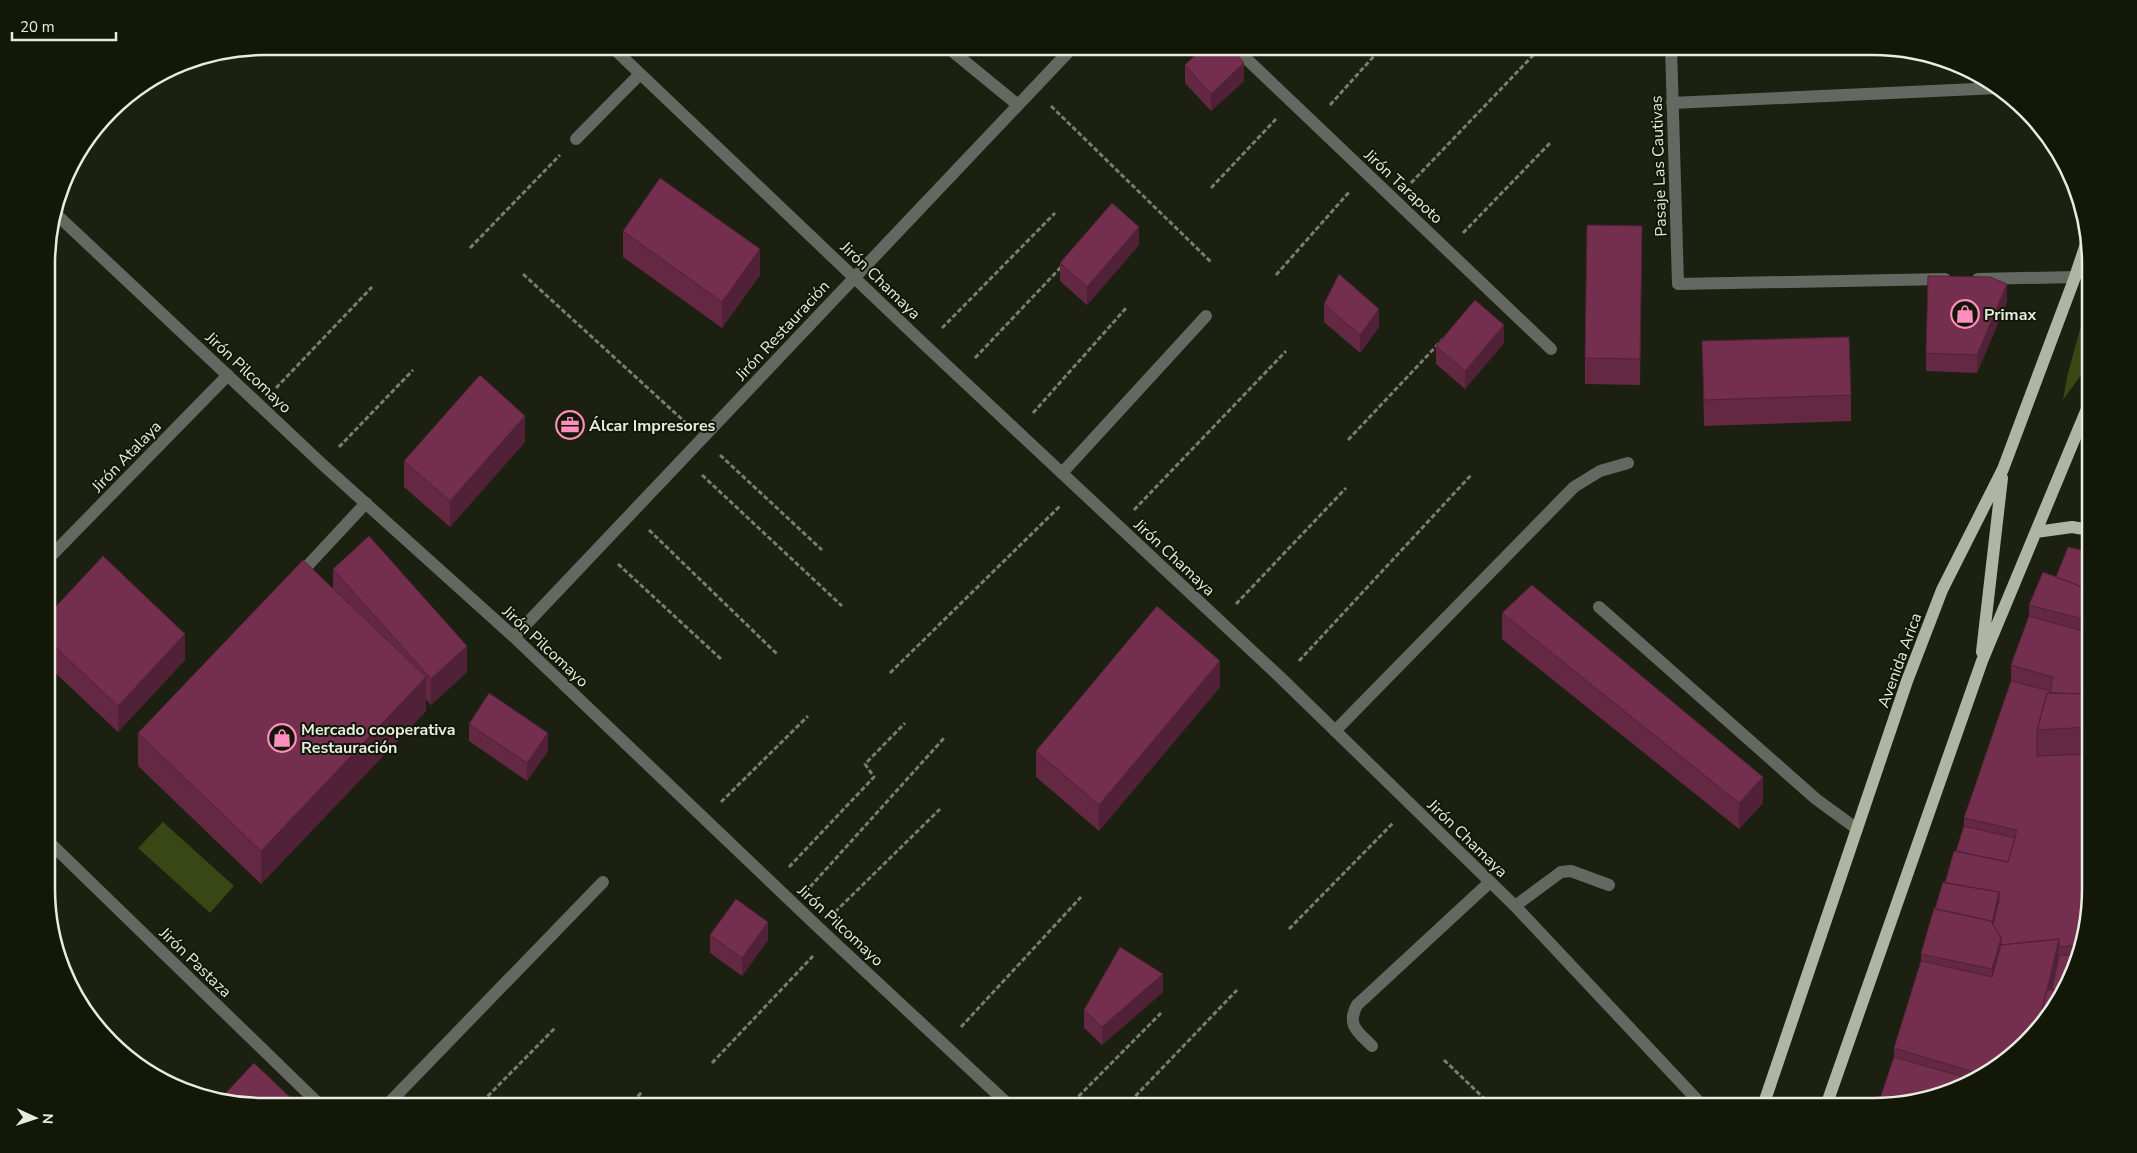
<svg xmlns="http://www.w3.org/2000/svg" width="2137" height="1153" font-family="'Nunito Sans',sans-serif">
<rect width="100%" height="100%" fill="#1b2010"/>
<path fill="#384713" d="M2089,296V351L2084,371L2063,400L2067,377Z
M163,822L234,886L210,913L138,848Z"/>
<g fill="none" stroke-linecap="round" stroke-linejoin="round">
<path stroke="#787d6f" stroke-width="3" stroke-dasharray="5 2.5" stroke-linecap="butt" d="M1330,105L1383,46
M1051,106L1212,263
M1411,183L1542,46
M1211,188L1276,119
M1463,233L1551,142
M470,248L560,155
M523,274L685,422
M1276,275L1350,191
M942,328L1055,213
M975,358L1062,266
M276,388L372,287
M1033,413L1127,307
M1348,440L1443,339
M339,447L413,370
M720,455L822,550
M702,475L842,606
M1134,510L1286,351
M649,530L778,655
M618,564L722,660
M1236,604L1346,488
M1299,661L1472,474
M890,673L1061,505
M721,802L808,716
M789,867L874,777L865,764L905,723
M810,887L945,737
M835,912L940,809
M1289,929L1394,822
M961,1027L1081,897
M1444,1060L1492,1106
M712,1063L813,956
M1446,1102L1450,1106
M477,1107L555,1028
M627,1107L642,1092
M1068,1107L1161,1013
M1125,1107L1237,990"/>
<path stroke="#656860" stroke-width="12" d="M946,46L1018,105
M576,139L639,75
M1062,473L1206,316
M298,576L366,503
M1599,607L1816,799L1857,829
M1335,731L1574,487L1600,471L1628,463
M1515,906L1561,872L1571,871L1609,885
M1372,1046C1358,1032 1346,1025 1357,1005L1490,882
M385,1107L603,882"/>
<path stroke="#656860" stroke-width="12" d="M611,46L925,345L1282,679L1515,906L1703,1106
M1233,46L1551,349
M1671,46L1678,284L1945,279
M1672,103L1998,88
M56,214L322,464L514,637L819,928L1011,1107
M1978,279L2075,277
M47,560L228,375
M514,637L1074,46
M48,841L322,1107"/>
<path stroke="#aeb5a3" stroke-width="12" d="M2036,532L2072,527L2090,530
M1982,652L2002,478
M1763,1106L1907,681L1942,590L2003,469L2075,277L2089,235
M1826,1106L1982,661L2089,404"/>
</g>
<path fill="#642843" d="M1185,65L1244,81L1211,111L1185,83Z
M623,231L760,275L722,328L623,257Z
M1139,245L1087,305L1060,281V263Z
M1642,252L1640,385L1585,384V358Z
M2007,302L1977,373L1926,371V353Z
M1324,304L1379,327L1360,353L1324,322Z
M1702,341L1851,395V421L1704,426Z
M1504,343L1465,389L1436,364V346Z
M525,442L450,527L404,487V461Z
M2090,552L2091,890L2068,986L2037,1033L1994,1070L1943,1095L1887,1106H1880V1099L1894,1057V1048L1921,961V954L1935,909L1956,851L1964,826V818L2011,681V665L2029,616V605L2056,577Z
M333,569L467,672L431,705L426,699V711L261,884L138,766V733L333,588Z
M1502,613L1763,803L1739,829L1502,639Z
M48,615L185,660L118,732L48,666Z
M1220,687L1099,831L1036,777V751Z
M469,724L548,751L527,781L469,741Z
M710,935L768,940L742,976L710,953Z
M1163,992L1102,1045L1084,1028V1010Z"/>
<path fill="#512137" d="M1244,63V81L1211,111V94Z
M1139,227V245L1087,305V287Z
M760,249V275L722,328V302Z
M2007,284V302L1977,373V355Z
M1379,309V327L1360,353V335Z
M1504,325V343L1465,389V371Z
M525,416V442L450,527V501Z
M185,634V660L118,732V706Z
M467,646V672L431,705V679Z
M1220,661V687L1099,831V805Z
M426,677V711L261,884V851Z
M548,733V751L527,781V763Z
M1763,777V803L1739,829V803Z
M1999,892V918L1991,929Z
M768,922V940L742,976V958Z
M2001,938V971L1992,1002V969Z
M2059,939V965L2049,1010L2043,1009Z
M1163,974V992L1102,1045V1027Z
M2042,1015V1026L2038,1031Z
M295,1102V1107H291Z"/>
<path fill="#742f4e" stroke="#512137" d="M1205,46H1229L1244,63L1211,94L1185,65Z
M660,178L760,249L722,302L623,231Z
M1112,203L1139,227L1087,287L1060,263Z
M1587,225L1642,226L1640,359L1585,358Z
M1339,274L1379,309L1360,335L1324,304Z
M1928,276L1990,277L2007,284L1977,355L1926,353Z
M1475,300L1504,325L1465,371L1436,346Z
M1849,337L1851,395L1704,400L1702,341Z
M480,375L525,416L450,501L404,461Z
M369,536L467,646L431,679L333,569Z
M2068,547L2090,552V590L2056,577Z
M103,556L185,634L118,706L48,640V615Z
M303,560L426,677L261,851L138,733Z
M2043,572L2090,590V621L2029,605Z
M1532,585L1763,777L1739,803L1502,613Z
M1157,606L1220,661L1099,805L1036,751Z
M2029,616L2090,633V694L2050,693L2053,677L2011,665Z
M2011,681L2050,691V693H2047L2037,730V756L2090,754L2091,890L2078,945L2059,947V939L2001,945V938L1993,925L1999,901V892L1945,883L1954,851L2008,862L2017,830L1964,818Z
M489,693L548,733L527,763L469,724Z
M2047,693L2090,694V727L2037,730Z
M1964,826L2015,838L2008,862L1956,851Z
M1943,882L1999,892L1992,923L1991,921L1935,909Z
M736,899L768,922L742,958L710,935Z
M1934,908L1991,921L2001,938L1992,969L1921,954Z
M2059,939L2047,990L2042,1009V1015L2038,1031L1994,1070L1984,1075L1894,1048L1921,961L1992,977L2001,945Z
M1120,947L1163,974L1102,1027L1084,1010Z
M2076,954L2068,986L2066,990H2052L2059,956Z
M2047,990H2066L2052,1010L2042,1009Z
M1894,1057L1974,1080L1943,1095L1897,1104L1880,1099Z
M254,1063L295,1102L291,1107H264L222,1097Z"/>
<defs>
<symbol id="shop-ring" viewBox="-11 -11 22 22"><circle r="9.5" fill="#121707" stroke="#fe8ebd" stroke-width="1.5"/><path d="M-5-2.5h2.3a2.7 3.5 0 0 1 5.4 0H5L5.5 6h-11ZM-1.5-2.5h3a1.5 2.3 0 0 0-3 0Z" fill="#fe8ebd"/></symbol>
<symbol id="office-ring" viewBox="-11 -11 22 22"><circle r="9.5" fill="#121707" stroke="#fe8ebd" stroke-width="1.5"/><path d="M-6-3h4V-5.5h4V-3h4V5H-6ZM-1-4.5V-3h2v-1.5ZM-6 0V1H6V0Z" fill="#fe8ebd"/></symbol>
</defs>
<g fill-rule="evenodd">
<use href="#shop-ring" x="1949" y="298" width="32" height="32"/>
<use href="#office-ring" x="554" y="409" width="32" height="32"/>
<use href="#shop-ring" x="266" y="722" width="32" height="32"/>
</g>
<g text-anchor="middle" stroke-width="4" stroke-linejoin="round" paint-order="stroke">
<g font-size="16" fill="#e7ece0" stroke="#121707">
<text transform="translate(1658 166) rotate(-92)" y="6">Pasaje Las Cautivas</text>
<text transform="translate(1404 186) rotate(43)" y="6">Jirón Tarapoto</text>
<text transform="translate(881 280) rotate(44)" y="6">Jirón Chamaya</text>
<text transform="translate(782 330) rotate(-47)" y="6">Jirón Restauración</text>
<text transform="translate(249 372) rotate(43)" y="6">Jirón Pilcomayo</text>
<text transform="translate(126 456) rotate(-46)" y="6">Jirón Atalaya</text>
<text transform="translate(1175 557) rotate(43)" y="6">Jirón Chamaya</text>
<text transform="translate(546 646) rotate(43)" y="6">Jirón Pilcomayo</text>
<text transform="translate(1899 660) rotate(-70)" y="6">Avenida Arica</text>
<text transform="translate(1468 838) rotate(44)" y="6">Jirón Chamaya</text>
<text transform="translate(841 925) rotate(43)" y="6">Jirón Pilcomayo</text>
<text transform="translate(196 962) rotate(44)" y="6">Jirón Pastaza</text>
</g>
<g font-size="16" font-weight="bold" fill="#e7ece0" stroke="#121707" text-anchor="start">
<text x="1984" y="320">Primax</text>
<text x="589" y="431">Álcar Impresores</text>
<text x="301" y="735">Mercado cooperativa<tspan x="301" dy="18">Restauración</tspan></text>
</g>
</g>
<path d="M0 0H2137V1153H0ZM264 55H1873A209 209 0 0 1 2082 264V889A209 209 0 0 1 1873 1098H264A209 209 0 0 1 55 889V264A209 209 0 0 1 264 55Z" fill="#121707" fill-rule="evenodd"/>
<path fill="none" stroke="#e7ece0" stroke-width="2.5" d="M264 55H1873A209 209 0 0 1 2082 264V889A209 209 0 0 1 1873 1098H264A209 209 0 0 1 55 889V264A209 209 0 0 1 264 55Z"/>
<g transform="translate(35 1118) rotate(93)" stroke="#121707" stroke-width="4" paint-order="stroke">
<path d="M0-4L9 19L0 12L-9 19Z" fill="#e7ece0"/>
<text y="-8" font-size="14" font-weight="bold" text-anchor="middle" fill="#e7ece0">N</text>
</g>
<path d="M12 32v8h104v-8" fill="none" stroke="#e7ece0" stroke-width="2.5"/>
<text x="20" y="32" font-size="15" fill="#e7ece0" stroke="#121707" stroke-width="4" paint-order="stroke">20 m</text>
</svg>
